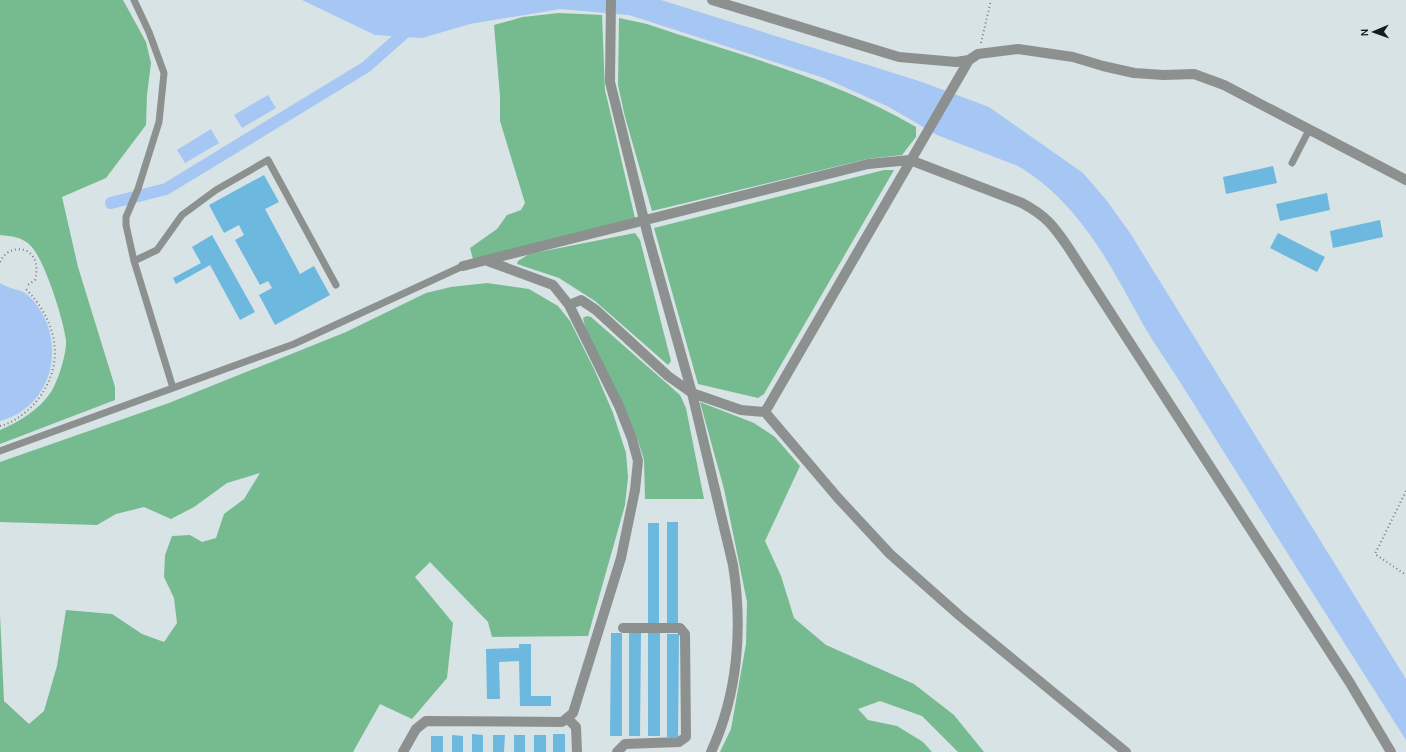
<svg xmlns="http://www.w3.org/2000/svg" width="1406" height="752" font-family="Karla,sans-serif">
<rect width="100%" height="100%" fill="#d7e3e5"/>
<path fill="#76ba90" d="M0,0H123L146,42L151,63L147,95L146,125L106,178L62,197L78,267L115,387V400L0,444V430C19,422 39,410 51,392C58,381 67,353 66,340C63,318 45,261 31,246C23,237 11,236 0,235Z
M559,13L602,15L605,90L635,218L473,259L470,248L497,229L507,215L521,210L525,203L500,121V96L494,25L523,17Z
M619,18L647,24C738,55 833,78 916,127V137L902,155L867,159L652,211L625,117L618,85Z
M884,170H894L764,394L758,398L698,384L654,228Z
M635,233L640,240L671,361L668,365L595,301L559,278L517,264L518,261L529,254Z
M487,283L529,289L558,306L570,321L595,371L613,413L626,453L628,477L625,505L588,636L492,637L488,622L430,562L415,577L453,623L447,678L412,719L380,704L353,752H0V614L4,701L29,724L44,711L57,666L66,610L112,614L142,634L164,642L177,623L174,598L164,577L165,555L172,536L190,535L202,542L216,538L224,514L244,499L260,473L227,483L194,507L171,519L144,507L116,514L97,525L0,522V462L169,403L346,332L426,293L451,287Z
M587,316L591,317L680,395L686,408L704,499H645L644,460L638,441L585,327L583,318Z
M700,402L754,423L775,437L800,466L765,541L781,576L794,618L826,645L914,684L954,715L984,752H958L922,716L880,701L858,709L868,720L897,726L923,742L932,752H720L731,729L746,644L747,602L724,489Z"/>
<path fill="#a6c6f4" d="M302,0H661L919,81L989,107L1083,173L1107,201L1130,233L1406,679V740C1330,621 1255,502 1180,382C1168,363 1155,345 1144,326C1111,266 1079,202 1018,166L937,135L889,107L824,78L629,15L560,9L470,24L422,38L375,35Z
M268,95L276,108L242,128L234,115Z
M211,129L219,143L185,163L177,150Z
M0,283C9,289 21,290 25,293C29,296 35,302 38,307C67,348 50,408 0,421Z"/>
<g fill="none" stroke-linecap="round" stroke-linejoin="round">
<path stroke="#a6c6f4" stroke-width="12" d="M111,203L166,189L366,67L410,28"/>
</g>
<path fill="#6db8de" d="M1273,166L1277,183L1226,194L1223,177Z
M264,175L279,202L265,209L300,274L314,266L330,295L275,325L259,295L272,288L268,281L260,285L235,240L244,235L239,225L224,233L209,205Z
M1327,193L1330,210L1280,221L1276,204Z
M1380,220L1383,237L1333,248L1330,231Z
M1278,233L1325,257L1317,272L1270,248Z
M212,235L255,312L240,320L210,265L176,284L173,278L201,263L192,247Z
M667,522H678V625H667Z
M648,523H659V626H648Z
M611,633H622V736H610Z
M629,633H641L640,736H629Z
M648,633H660V736H648Z
M667,634H679L678,737H667Z
M519,644H531V696H551V706H520L519,661L499,662L500,699H487L486,649L519,648Z
M472,734L483,735V752H472Z
M553,734H565V752H553Z
M452,735L463,736V752H452Z
M493,735H505L504,752H493Z
M514,735H525V752H514Z
M534,735H546V752H534Z
M431,736H443V752H431Z"/>
<g fill="none" stroke-linecap="round" stroke-linejoin="round">
<path stroke="#757d7e" stroke-width="2" stroke-dasharray="1 3" stroke-linecap="butt" d="M981,43L991,0
M0,262C9,241 44,245 35,280L26,286
M0,426C13,423 26,413 35,403C67,365 58,322 25,288
M1406,491L1375,554L1406,575"/>
<path stroke="#8c918f" stroke-width="7" d="M134,0L149,32L164,73L159,122L138,189L126,217V225L134,261L173,388
M1292,163L1309,130
M134,261L157,250L182,215L216,190L268,160L336,285
M0,451L294,344L463,266"/>
<path stroke="#8c918f" stroke-width="10" d="M611,0L610,82L648,236L692,393L733,565C743,628 738,694 711,752
M712,0L899,57L956,62L969,60L978,54L1018,49L1073,57L1103,66L1134,73L1164,75L1194,74L1224,85L1406,180
M463,266L868,164L910,160L1022,203C1046,216 1053,225 1068,247L1350,683L1391,752
M569,305L581,300L596,310L668,376L692,393L741,410L765,412L838,498L890,554L960,616L1126,752
M765,412L969,60
M567,718L576,727L577,752
M403,752L416,729L426,721L562,722L573,713L621,558L635,490L638,461L632,439L619,406L569,305L553,285L485,260
M617,752L625,744L679,742L686,737L685,634L680,628H623"/>
</g>
<g transform="translate(1374 32) rotate(268)" stroke="#d7e3e5" stroke-width="3" paint-order="stroke">
<path d="M0-3L7 15L0 10L-7 15Z" fill="#161a1b"/>
<text y="-6" font-size="11" font-weight="bold" text-anchor="middle" fill="#161a1b">N</text>
</g>
</svg>
